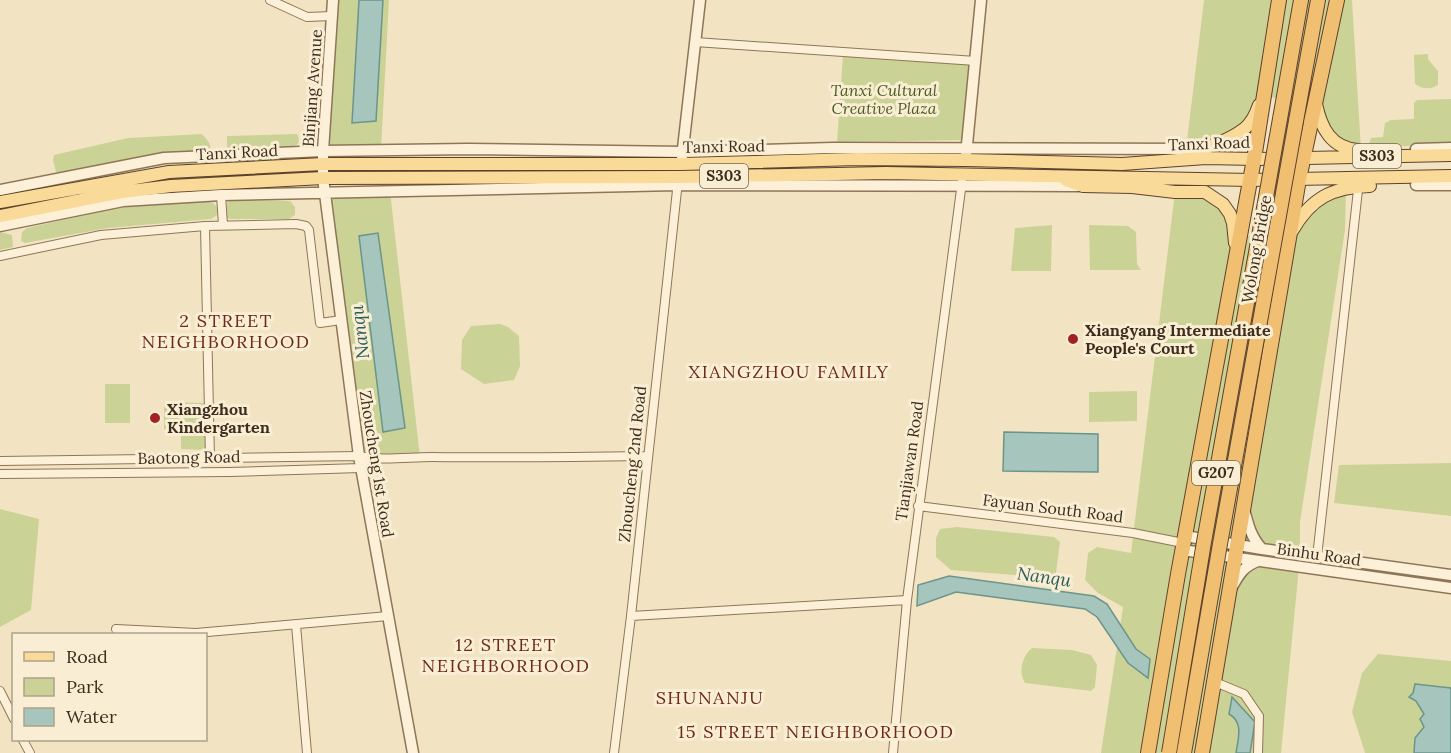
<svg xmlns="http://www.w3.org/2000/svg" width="1451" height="753" font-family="Lora,serif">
<rect width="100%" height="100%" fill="#f2e4c3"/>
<path fill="#cbd296" d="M333,0H389L381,150L323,151Z
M1204,0H1352L1361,150L1335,142L1316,104L1264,96L1244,129L1186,149Z
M1428,54V59L1438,71V85C1430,90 1422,89 1415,84L1414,55Z
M843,55L969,63L963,140L837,142Z
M1451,99V145L1374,147L1369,144L1371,138L1383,137L1385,123L1391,120L1414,119V103L1417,100Z
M202,134C207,140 212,144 210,151L63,173L56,172L53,160L54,155L128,138Z
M297,134L299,139L298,144L290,148H227V136Z
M1346,188L1345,230L1300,522V557L1281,753H1101L1123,607L1098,593L1085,580L1088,553L1097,547L1131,553L1175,192H1205L1223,204L1235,235L1288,239L1299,218Z
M390,191L420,457L359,456L327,192Z
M230,200L290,201L295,207V215L289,219H230L227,218V203Z
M206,201L213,203L217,207V215L211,219L108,228L25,243L21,241L22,232L27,228L116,208Z
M1052,225L1051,271H1011L1015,228Z
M1089,225L1128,226L1136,232L1137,264L1141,270H1090Z
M0,232L12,235L13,247L0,250Z
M500,324L508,327L519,336L520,366L514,380L484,384L461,369L462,340L471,326Z
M105,384H130V423H105Z
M1137,391V421L1089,422V392Z
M164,402L204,403L205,450L181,449V429H164Z
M1451,463V516L1334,503L1339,465Z
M0,509L39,519L31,610L0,627Z
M957,527L1054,537L1060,542L1056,573L1053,578L951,570L936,557V538L940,529Z
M1032,648L1072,650L1091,655L1097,665L1095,687L1091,691L1025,683C1018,672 1022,656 1032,648Z
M1378,654L1451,661V753H1365L1352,712L1362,673Z"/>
<path fill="#a6c5bc" stroke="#6b958a" stroke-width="1.5" d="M359,0H383L376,121L352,123Z
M378,233L405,428L383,432L359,236Z
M1004,432L1098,434V472L1003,471Z
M949,576L1094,596L1107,604L1136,649L1150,659L1148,678L1128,663L1097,617L1085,609L956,592L917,606L918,585Z
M1415,684L1451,688V753H1414L1415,738L1424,727L1420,719L1424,714L1416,701L1409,697L1413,693Z
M1232,697L1255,722L1250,753H1236C1238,739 1244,722 1229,714Z"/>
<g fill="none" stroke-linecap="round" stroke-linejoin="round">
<defs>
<path id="minor" d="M270,0L307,17L332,16
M695,42L976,61
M221,195L223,225
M0,256L101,235L205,226
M210,459L205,226L296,224L306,226L309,230L320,323L341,320
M0,461L359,456C383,461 408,457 432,457C504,458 576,457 648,456
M0,474L230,472L361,468L376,459
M918,506L1133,533L1183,543
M1317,557L1359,181
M631,616L907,600
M296,625L307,753
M116,629L196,633L388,616
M1215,682L1244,694L1259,716L1258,753
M0,691L14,719
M23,740L30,753
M614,753L631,616L678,181
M893,753L907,600L962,182"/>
<path id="tertiary" d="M333,0L323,151V178L359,456L413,753
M1416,149L1451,148
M966,155L981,0
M682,157L700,0
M1416,185H1451
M0,190L164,158L323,151L468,149L683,152L833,148L1195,149
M0,226L123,201L221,195L677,185L1080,186
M1244,509C1248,525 1251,537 1262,549
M1185,536L1262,549L1451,575
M1182,550L1451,588
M1232,587C1239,574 1244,566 1258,561"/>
<path id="primary" d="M1316,104C1321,128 1331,148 1358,150
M1188,153C1205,149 1230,140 1244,129C1252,123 1256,114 1259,105
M1066,180L1083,186L1132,187L1175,192H1205L1223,204L1230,214L1233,223L1235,243
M0,202L169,172L323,164H681L857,159L966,160L1122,164L1206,158L1254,159L1451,155
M0,216L122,192L171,186L323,178L679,177L886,173L1251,180L1451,176
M1292,231C1311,198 1332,187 1370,186"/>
<path id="trunk" d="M1280,119L1301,0
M1296,121L1318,0
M1148,753L1178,574L1254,159L1279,0
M1202,753L1299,179L1337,0"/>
</defs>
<use href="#minor" stroke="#8f7558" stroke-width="10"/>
<use href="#tertiary" stroke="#8f7558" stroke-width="13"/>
<use href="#primary" stroke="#5c422c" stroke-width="14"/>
<use href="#trunk" stroke="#5c422c" stroke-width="16"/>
<use href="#minor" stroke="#fcf1d8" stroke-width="8"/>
<use href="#tertiary" stroke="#fcf1d8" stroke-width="10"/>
<use href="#primary" stroke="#f9da98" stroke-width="12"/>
<use href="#trunk" stroke="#f1bf72" stroke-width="14"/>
<defs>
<path id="trunk-bridge" d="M1169,753L1204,542L1280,119
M1184,753L1220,544L1296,121"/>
</defs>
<use href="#trunk-bridge" stroke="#5c422c" stroke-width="16" stroke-linecap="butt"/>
<use href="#trunk-bridge" stroke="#f1bf72" stroke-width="14"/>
</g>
<g fill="#a42123" stroke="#f9eed4" stroke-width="2">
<circle cx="1073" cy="339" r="6"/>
<circle cx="155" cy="418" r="6"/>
</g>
<g text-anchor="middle" stroke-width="6" stroke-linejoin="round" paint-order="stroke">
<g fill="#f9eed4" stroke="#756754" stroke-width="1.5">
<rect x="1353" y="144" width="48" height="24" rx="4.5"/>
<rect x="700" y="164" width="48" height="24" rx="4.5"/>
<rect x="1192" y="461" width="48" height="24" rx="4.5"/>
</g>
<g font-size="15" font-weight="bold" fill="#3d2d1d">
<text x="1377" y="161">S303</text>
<text x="724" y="181">S303</text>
<text x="1216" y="478">G207</text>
</g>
<g font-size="16" fill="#3d2d1d" stroke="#f9eed4">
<text transform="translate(312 88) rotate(-86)" y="6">Binjiang Avenue</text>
<text transform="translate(1209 143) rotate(-2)" y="6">Tanxi Road</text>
<text transform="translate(724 146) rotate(-1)" y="6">Tanxi Road</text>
<text transform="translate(237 152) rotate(-3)" y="6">Tanxi Road</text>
<text transform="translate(1256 249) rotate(-80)" y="6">Wolong Bridge</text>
<text transform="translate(189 457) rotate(-1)" y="6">Baotong Road</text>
<text transform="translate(909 461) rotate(-82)" y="6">Tianjiawan Road</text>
<text transform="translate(377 464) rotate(81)" y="6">Zhoucheng 1st Road</text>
<text transform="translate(632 464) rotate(-84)" y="6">Zhoucheng 2nd Road</text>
<text transform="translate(1053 508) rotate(7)" y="6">Fayuan South Road</text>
<text transform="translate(1319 554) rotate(8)" y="6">Binhu Road</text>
</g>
<g font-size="16" font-style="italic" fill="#4e5c22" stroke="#f9eed4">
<text x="884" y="96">Tanxi Cultural<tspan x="884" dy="18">Creative Plaza</tspan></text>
</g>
<g font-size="16" font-weight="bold" fill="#3d2d1d" stroke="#f9eed4" text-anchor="start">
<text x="1085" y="336">Xiangyang Intermediate<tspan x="1085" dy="18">People's Court</tspan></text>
<text x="167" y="415">Xiangzhou<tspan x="167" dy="18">Kindergarten</tspan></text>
</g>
<g font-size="18" letter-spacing="1.5" fill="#6e2a18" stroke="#f9eed4">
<text x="226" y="327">2 STREET<tspan x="226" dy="21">NEIGHBORHOOD</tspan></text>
<text x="789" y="378">XIANGZHOU FAMILY</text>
<text x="506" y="651">12 STREET<tspan x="506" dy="21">NEIGHBORHOOD</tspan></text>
<text x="710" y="704">SHUNANJU</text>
<text x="816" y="738">15 STREET NEIGHBORHOOD</text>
</g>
<g font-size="18" font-style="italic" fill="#2b5f5b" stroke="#f9eed4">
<text transform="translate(360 332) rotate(-97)" y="6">Nanqu</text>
<text transform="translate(1044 577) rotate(8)" y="6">Nanqu</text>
</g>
</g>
<rect x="12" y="633" width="195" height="108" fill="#f9eed4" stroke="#aea18b" stroke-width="1.5"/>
<rect x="24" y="652" width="30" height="9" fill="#f9da98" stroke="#aea18b" stroke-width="1.5"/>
<text x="66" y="663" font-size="18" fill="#3d2d1d">Road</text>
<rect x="24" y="678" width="30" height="18" fill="#cbd296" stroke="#aea18b" stroke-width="1.5"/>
<text x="66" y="693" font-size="18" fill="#3d2d1d">Park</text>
<rect x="24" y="708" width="30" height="18" fill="#a6c5bc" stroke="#aea18b" stroke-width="1.5"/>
<text x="66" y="723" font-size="18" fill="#3d2d1d">Water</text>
</svg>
